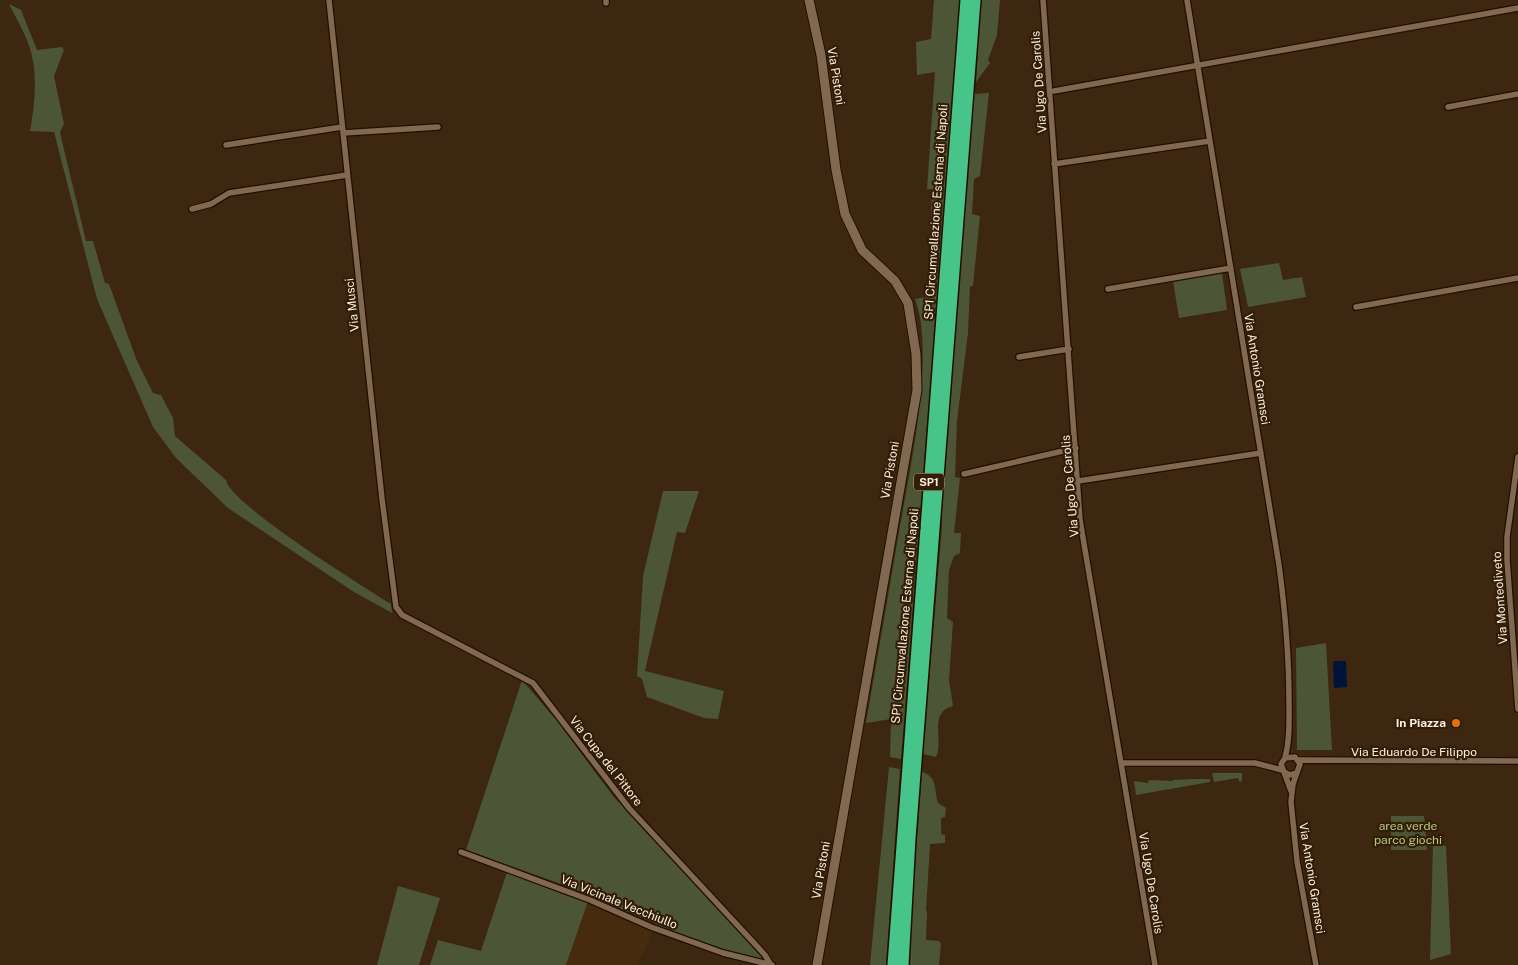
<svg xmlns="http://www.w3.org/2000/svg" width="1518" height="965" font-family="'Public Sans',sans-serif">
<rect width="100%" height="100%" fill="#3d2711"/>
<path fill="#462b0f" d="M588,901L653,930L638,965H566Z"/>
<path fill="#4c5535" d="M934,0H960L901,759L890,757L891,719L866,723C877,660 888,596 899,532C909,474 936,353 915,299L928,297L932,189H927L935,72L917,75L916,42L931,39Z
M981,0H1000L997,35L988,60L990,63L976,82Z
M9,4L21,10L37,50L62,47L64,50L54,76L64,124L60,132L61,137L86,241H93L105,283L109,284L137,361L153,393L161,395L173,418L175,436L226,480C230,504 364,587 391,604L392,613L354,592L228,508L176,458L153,427L97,299L54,132L30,131C34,109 37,84 33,61C30,41 18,22 9,4Z
M989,93L980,176L974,179L972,214L980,216L973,286H970L968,333L957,421L955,477L960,478L954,533H961L960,553L954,556L949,570L947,618L953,622L949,680L953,706C928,712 944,741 936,757L923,754L942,526V504L974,94Z
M1279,263L1283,280L1302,277L1306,297L1248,307L1240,269Z
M1222,273L1227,310L1179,318L1173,281Z
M663,491H699L685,533L677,532L645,671L724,691L718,719L704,718L647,697L642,679L637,676L643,576Z
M1326,643L1332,750H1297L1296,648Z
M522,680L557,721L613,796L761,955L762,959L739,954L684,936L572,888L466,850Z
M889,767L900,769L886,965H870Z
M922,772C938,777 934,790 938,803L946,808L945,817L941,818V834L945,835V843L930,844L926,911H927L926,940L939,941L941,944L939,965H910L911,918Z
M1212,773H1242V780L1240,783L1238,778L1214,782Z
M1192,779H1210V782L1136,795L1134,781L1148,783L1149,780L1173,781V780Z
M1391,816H1424L1427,850H1391Z
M1433,843L1446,846L1451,954L1430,960Z
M507,872L588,901L566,965H430L438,940L481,951Z
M398,886L440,898L419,965H377Z"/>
<path fill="#001439" d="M1333,661H1346L1347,687L1334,688Z"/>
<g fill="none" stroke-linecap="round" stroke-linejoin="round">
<defs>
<path id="street" d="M329,0L382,499L396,607L402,615L533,683L629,808L765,955L771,965
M606,0V3
M1043,0L1080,520L1155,965
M1187,0L1279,565C1285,610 1289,655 1289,701C1289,720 1290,739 1285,758
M1054,91L1518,8
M1448,107L1518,94
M343,133L438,127
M226,145L342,127
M1054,164L1210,141
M192,209L211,204L229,193L347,175
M1108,289L1231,268
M1356,307L1518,278
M1019,357L1069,349
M1518,457L1507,537V560L1518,709
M964,474L1076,448
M1078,481L1261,453
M1299,760L1518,761
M1121,763H1255L1282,770
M1284,772L1291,791
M1297,773L1290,775L1284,772L1281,764L1285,758L1295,757L1300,764L1293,784L1291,802L1297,861L1316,965
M461,852L590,900L651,927L723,953L772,965"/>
<path id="secondary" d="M809,0L821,55L836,170L845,214L862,250L895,281L908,303L916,354L917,390L817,965"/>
<path id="highway" d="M893,965L966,0
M903,965L910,838L975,0"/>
</defs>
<use href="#street" stroke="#230f00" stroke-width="8"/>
<use href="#secondary" stroke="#230f00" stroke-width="11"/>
<use href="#highway" stroke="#230f00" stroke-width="14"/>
<use href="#street" stroke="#816851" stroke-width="5.5"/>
<use href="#secondary" stroke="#816851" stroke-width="9"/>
<use href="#highway" stroke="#46c48a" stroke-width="11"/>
</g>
<circle fill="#e8710a" stroke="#321d07" stroke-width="2" cx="1456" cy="723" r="5"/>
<g text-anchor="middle" stroke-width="4.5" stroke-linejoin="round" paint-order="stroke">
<rect fill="#321d07" stroke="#c0afa0" stroke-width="1" x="914" y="473.5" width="30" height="17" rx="4"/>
<g font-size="11" font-weight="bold" fill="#fdeee1">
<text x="929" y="486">SP1</text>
</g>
<g font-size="12" fill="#fdeee1" stroke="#321d07">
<text transform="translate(836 76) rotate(81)" y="4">Via Pistoni</text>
<text transform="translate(1039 82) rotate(-94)" y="4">Via Ugo De Carolis</text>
<text transform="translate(936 212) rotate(-86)" y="4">SP1 Circumvallazione Esterna di Napoli</text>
<text transform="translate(352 305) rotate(-96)" y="4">Via Musci</text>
<text transform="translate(1257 369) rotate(81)" y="4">Via Antonio Gramsci</text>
<text transform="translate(890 470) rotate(-80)" y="4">Via Pistoni</text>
<text transform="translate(1070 486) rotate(-95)" y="4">Via Ugo De Carolis</text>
<text transform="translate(1500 598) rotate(-94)" y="4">Via Monteoliveto</text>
<text transform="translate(905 616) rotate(-85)" y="4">SP1 Circumvallazione Esterna di Napoli</text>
<text x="1414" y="756">Via Eduardo De Filippo</text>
<text transform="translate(606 761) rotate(52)" y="4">Via Cupa del Pittore</text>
<text transform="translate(821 870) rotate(-80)" y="4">Via Pistoni</text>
<text transform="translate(1312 878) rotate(81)" y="4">Via Antonio Gramsci</text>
<text transform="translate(1151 883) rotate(81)" y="4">Via Ugo De Carolis</text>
<text transform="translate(619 902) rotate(22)" y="4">Via Vicinale Vecchiullo</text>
</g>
<g font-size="12" font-weight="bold" fill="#fdeee1" stroke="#321d07" text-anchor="end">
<text x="1446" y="727">In Piazza</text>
</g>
<g font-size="12" fill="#b5cc7d" stroke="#321d07">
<text x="1408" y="830">area verde<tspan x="1408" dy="14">parco giochi</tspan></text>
</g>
</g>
</svg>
